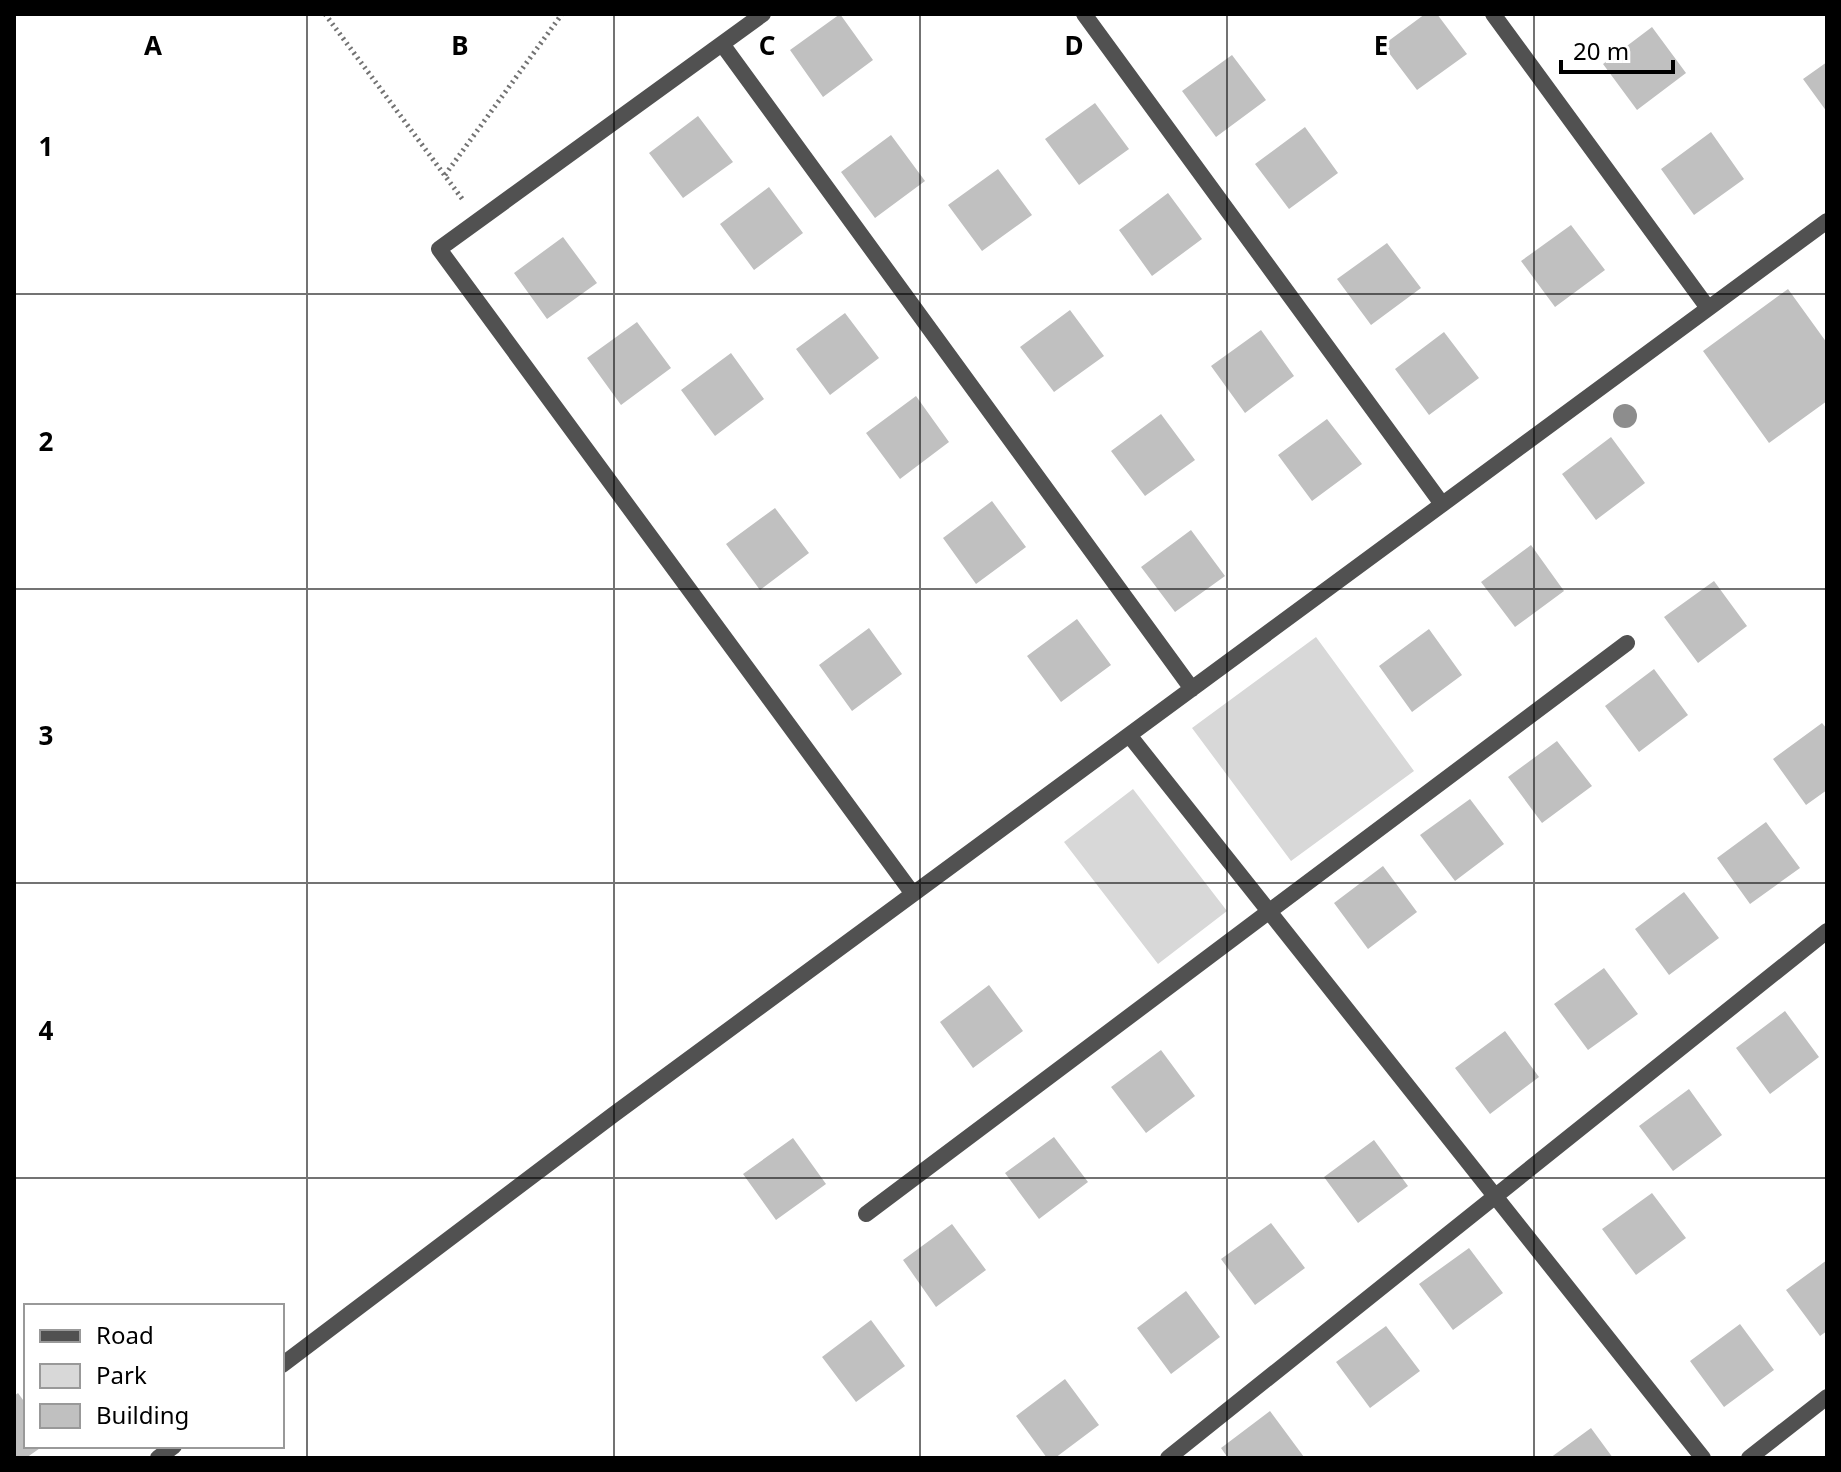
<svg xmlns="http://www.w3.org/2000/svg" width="1841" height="1472" font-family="'Noto Sans',sans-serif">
<rect width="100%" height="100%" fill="#fff"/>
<path fill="#d8d8d8" d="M1316,637L1414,771L1291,861L1192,728Z
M1133,789L1227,911L1158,964L1064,842Z"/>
<path fill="#c0c0c0" d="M840,14L873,60L823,97L790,50Z
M1425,14H1437L1467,54L1417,90L1383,45Z
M1652,27L1686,73L1637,110L1603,64Z
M1232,55L1266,100L1216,137L1182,91Z
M1827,62V112L1803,79Z
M1095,103L1129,149L1079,185L1045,139Z
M698,116L733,162L683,198L649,153Z
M1305,127L1338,173L1289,209L1255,164Z
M1711,132L1744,179L1694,215L1661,169Z
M891,135L925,181L875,218L841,172Z
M998,169L1032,215L982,251L948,205Z
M769,187L803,233L754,270L720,224Z
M1168,193L1202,239L1152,276L1119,230Z
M1571,225L1605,270L1555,307L1521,261Z
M563,237L597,283L547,319L514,273Z
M1387,243L1421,288L1371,325L1337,279Z
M1788,289L1827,343V401L1769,443L1703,351Z
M1070,310L1104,356L1054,392L1020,347Z
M845,313L879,358L830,395L796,349Z
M637,322L671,368L621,405L587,358Z
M1261,330L1294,376L1245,413L1211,366Z
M1444,332L1479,378L1429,415L1395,369Z
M731,353L764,399L715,436L681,390Z
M916,396L949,442L900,479L866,433Z
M1161,414L1195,460L1145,496L1111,451Z
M1327,419L1362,464L1312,501L1278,455Z
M1611,437L1645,483L1596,520L1562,474Z
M992,501L1026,547L976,584L943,538Z
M775,508L809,553L760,590L726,544Z
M1191,530L1225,576L1175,612L1141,567Z
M1531,545L1564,591L1515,627L1481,582Z
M1714,581L1747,626L1698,663L1664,617Z
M1077,619L1111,665L1061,702L1027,656Z
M869,628L902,674L852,711L819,665Z
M1429,629L1462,675L1412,712L1379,666Z
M1654,669L1688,715L1639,752L1605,706Z
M1822,723L1827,729V790L1806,805L1773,759Z
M1557,741L1592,786L1542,823L1508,777Z
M1470,799L1504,844L1455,881L1420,835Z
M1766,822L1800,868L1750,904L1717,858Z
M1383,866L1417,912L1368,949L1334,903Z
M1684,892L1719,938L1669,975L1635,929Z
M1604,968L1638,1014L1588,1050L1554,1004Z
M989,985L1023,1031L973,1068L940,1022Z
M1785,1011L1819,1057L1770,1094L1736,1048Z
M1505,1031L1539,1077L1490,1114L1455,1068Z
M1161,1050L1195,1096L1146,1133L1111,1087Z
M1689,1089L1722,1135L1673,1171L1639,1126Z
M1054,1137L1088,1182L1039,1219L1005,1173Z
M793,1138L826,1184L776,1220L743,1174Z
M1374,1140L1408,1186L1358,1223L1324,1177Z
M1652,1193L1686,1238L1636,1275L1602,1229Z
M1271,1223L1305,1268L1255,1305L1221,1259Z
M952,1224L986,1270L936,1307L903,1260Z
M1469,1248L1503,1293L1453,1330L1419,1284Z
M1827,1260V1331L1820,1336L1786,1290Z
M1186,1291L1220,1337L1171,1374L1137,1328Z
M871,1320L905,1366L856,1402L822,1357Z
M1740,1324L1774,1370L1724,1407L1690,1361Z
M1386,1326L1420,1371L1370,1408L1336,1362Z
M1065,1379L1099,1425L1055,1458H1047L1016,1416Z
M18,1393L26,1404V1446H43L26,1458H14V1396Z
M1270,1411L1304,1457L1228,1458L1221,1448Z
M1591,1428L1613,1458H1550Z"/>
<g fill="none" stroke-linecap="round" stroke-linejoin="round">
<path stroke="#737373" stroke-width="5" stroke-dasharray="2 4" stroke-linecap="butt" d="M325,14L463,200
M445,175L562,14"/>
<path stroke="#515151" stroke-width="16" d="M763,14L439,249L913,894
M1084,14L1442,504
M1493,14L1708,308
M722,44L1192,689
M1129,735L1703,1458
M866,1214L1627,643
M282,1365L613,1115L1827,221
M158,1458L174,1446
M1168,1458L1827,931
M1749,1458L1827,1397"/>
</g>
<circle fill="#8d8d8d" cx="1625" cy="416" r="12"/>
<path fill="none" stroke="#000" stroke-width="2" stroke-opacity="0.55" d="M307,14V1458M614,14V1458M920,14V1458M1227,14V1458M1534,14V1458M14,294H1827M14,589H1827M14,883H1827M14,1178H1827"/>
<g font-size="26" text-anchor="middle" font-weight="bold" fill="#000" stroke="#fff" stroke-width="6" stroke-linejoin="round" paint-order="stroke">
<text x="153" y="55">A</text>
<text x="460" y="55">B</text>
<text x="767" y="55">C</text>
<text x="1074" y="55">D</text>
<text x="1381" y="55">E</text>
<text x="46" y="156">1</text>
<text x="46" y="451">2</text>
<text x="46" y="745">3</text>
<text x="46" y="1040">4</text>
</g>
<rect width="1841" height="1472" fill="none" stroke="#000000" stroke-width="32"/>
<rect x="24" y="1304" width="260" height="144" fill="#ffffff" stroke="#999999" stroke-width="2"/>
<rect x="40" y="1330" width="40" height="12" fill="#515151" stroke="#999999" stroke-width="2"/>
<text x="96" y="1344" font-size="24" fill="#000000">Road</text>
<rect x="40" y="1364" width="40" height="24" fill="#d8d8d8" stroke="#999999" stroke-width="2"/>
<text x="96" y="1384" font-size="24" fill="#000000">Park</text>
<rect x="40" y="1404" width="40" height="24" fill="#c0c0c0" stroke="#999999" stroke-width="2"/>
<text x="96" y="1424" font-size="24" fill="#000000">Building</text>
<path d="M1561 60v12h112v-12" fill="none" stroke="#000000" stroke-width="4"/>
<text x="1573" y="60" font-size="24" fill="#000000" stroke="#ffffff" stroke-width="6" paint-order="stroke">20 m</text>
</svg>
